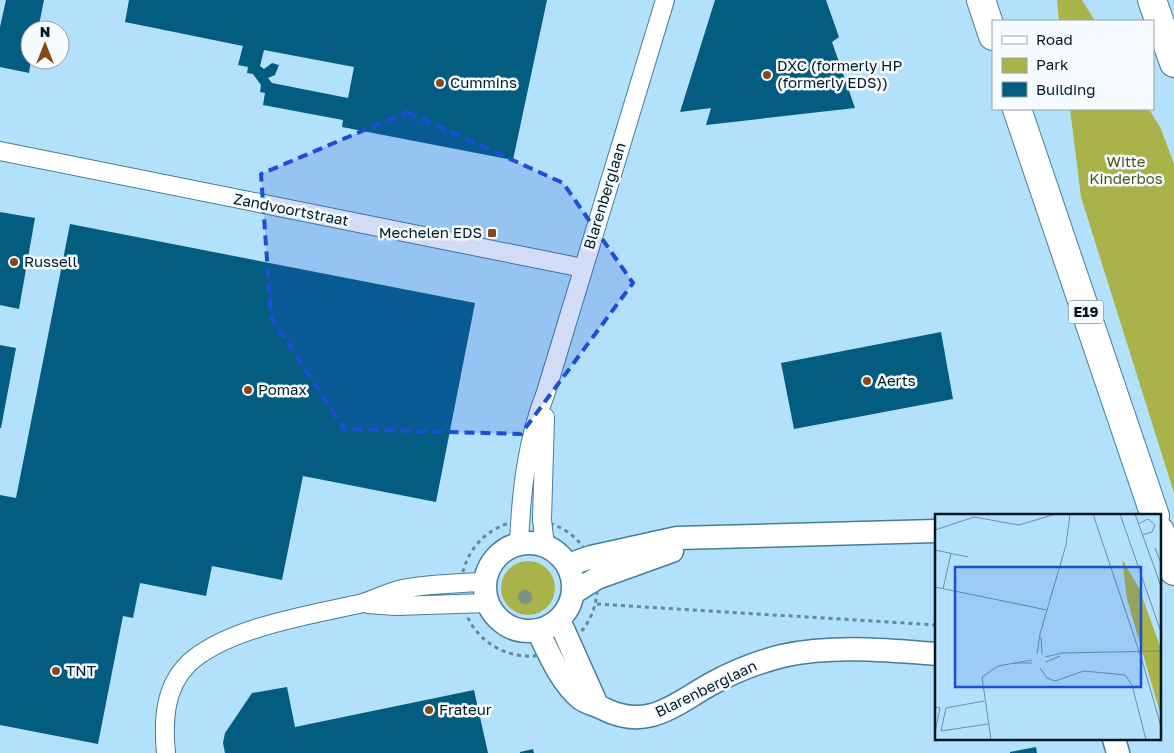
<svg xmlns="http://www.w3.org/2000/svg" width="1174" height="753" font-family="'Golos Text',sans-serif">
<rect width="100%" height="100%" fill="#b3e1fb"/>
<path fill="#a9b349" d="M1057,0H1082L1095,21H1059Z
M1070,109H1149L1161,129L1174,164V493L1081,197Z
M501 588a27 27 0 1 1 54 0a27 27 0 1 1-54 0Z"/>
<path fill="#035d81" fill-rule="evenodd" d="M6,0H44L38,30H30L31,60L29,73L0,67V27Z
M129,0H547L513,160L342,127L343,120L263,105L265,93L260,92L261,85L253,74L247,73L248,67L238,65L243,46L125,22ZM264,50L354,67L348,98L272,83L268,78L275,75L279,65L272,63L264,69L260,66Z
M715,0H826L839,37L832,42L855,108L706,125L711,108L680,112Z
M0,212L35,218L19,309L0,305Z
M70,224L475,303L436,502L303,476L282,580L212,566L206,596L140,583L133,618L123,616L98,744L0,725V495L16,498Z
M941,332L953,399L794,429L781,363Z
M0,345L16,348L1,428H0Z
M287,687L295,727L474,690L488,753H225L223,743L225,733L252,693Z
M1036,747L1037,753H1010V752Z
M533,749L534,753H520V752Z"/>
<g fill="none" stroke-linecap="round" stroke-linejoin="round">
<defs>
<path id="minor" d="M0,151L583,268
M545,417L542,520L545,546
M519,544C521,492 527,440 546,392L665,0
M368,604L396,606L488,603
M166,753C163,722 164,688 188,664C226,628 309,615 359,604C373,601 387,592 402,589C429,584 458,583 485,582"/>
<path id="tertiary" d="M485 587a44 44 0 1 1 88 0a44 44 0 1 1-88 0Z
M568,565L591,557L677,538L936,531
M573,593L597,578L672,551
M559,620L597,705
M538,631C549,653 560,681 580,698C586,703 597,705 604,709C648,731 675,704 711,684C733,672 758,662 782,656C832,645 885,650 936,654
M1114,739L1118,753"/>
<path id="motorway" d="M981,0L993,36
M1152,0L1174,63
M1017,109L1155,516
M1160,531L1174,571"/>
</defs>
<use href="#minor" stroke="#467d9c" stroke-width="20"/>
<use href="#tertiary" stroke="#467d9c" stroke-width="25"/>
<use href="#motorway" stroke="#467d9c" stroke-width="30"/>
<path stroke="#65899c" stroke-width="3" stroke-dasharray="4 4" stroke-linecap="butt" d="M461 588a68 68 0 1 1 136 0a68 68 0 1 1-136 0Z
M597,604L936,625"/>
<use href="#minor" stroke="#fff" stroke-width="18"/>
<use href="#tertiary" stroke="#fff" stroke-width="22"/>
<use href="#motorway" stroke="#fff" stroke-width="28"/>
</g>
<circle fill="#7c9383" cx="525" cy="597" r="7"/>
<path fill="#1d4ed8" fill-opacity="0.2" stroke="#1d4ed8" stroke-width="4" stroke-dasharray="10 6" stroke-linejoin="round" d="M407,112L563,183L633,283L521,434L344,429L271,317L261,174Z"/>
<g fill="#8a4914" stroke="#f6fbff" stroke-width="2">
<circle cx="767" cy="75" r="5"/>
<circle cx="440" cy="83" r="5"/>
<rect x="487" y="228" width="10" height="10" rx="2.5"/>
<circle cx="14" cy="262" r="5"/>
<circle cx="867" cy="381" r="5"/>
<circle cx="248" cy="390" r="5"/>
<circle cx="56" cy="671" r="5"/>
<circle cx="429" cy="710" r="5"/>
</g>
<g text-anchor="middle" stroke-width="5" stroke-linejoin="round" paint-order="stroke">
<rect fill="#f6fbff" stroke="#4b5d66" stroke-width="1" x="1068.5" y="300.5" width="35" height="23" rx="4"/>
<g font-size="14" font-weight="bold" fill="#021924">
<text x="1086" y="317">E19</text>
</g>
<g font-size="15" fill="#021924" stroke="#f6fbff" text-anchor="start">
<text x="777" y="71">DXC (formerly HP<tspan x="777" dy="17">(formerly EDS))</tspan></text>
<text x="450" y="88">Cummins</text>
<text x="482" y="238" text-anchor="end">Mechelen EDS</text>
<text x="24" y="267">Russell</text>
<text x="877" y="386">Aerts</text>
<text x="258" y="395">Pomax</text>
<text x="66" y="676">TNT</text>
<text x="439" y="715">Frateur</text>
</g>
<g font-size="15" fill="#4f5420" stroke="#f6fbff">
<text x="1126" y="167">Witte<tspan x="1126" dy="17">Kinderbos</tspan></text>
</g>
<g font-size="15" fill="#021924" stroke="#f6fbff">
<text transform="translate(605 196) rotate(-73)" y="5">Blarenberglaan</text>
<text transform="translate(291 210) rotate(11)" y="5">Zandvoortstraat</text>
<text transform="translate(706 689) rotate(-26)" y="5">Blarenberglaan</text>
</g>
</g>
<g transform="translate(935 514)">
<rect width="226" height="226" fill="#b3e1fb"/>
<path d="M187,45L204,74L226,135V202L192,85Z" fill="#a9b349"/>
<path fill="none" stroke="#6c91a5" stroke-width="1" d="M158,0L207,146L227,216M185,0L227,121M200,0L227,75M203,10L213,5L220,11L217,18L207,21M0,16L39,3L84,11L121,0M220,34L227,52M0,36L33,43M0,73L112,96M8,75L16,39M106,123L107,140M102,140L105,120L131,31L135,0M110,143L127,139L227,137M111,148L125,142M80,149H97M105,154L112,164L120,167L149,157L190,161L197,171L211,226M49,187L11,194L6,217L53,210M0,193L5,194L0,218M56,226L47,163L63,152L97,146"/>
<path fill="#1d4ed8" fill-opacity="0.15" stroke="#1d4ed8" stroke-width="2.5" d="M20,53H206V173H20Z"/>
<rect width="226" height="226" fill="none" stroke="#021924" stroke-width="2.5"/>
</g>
<rect x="992" y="20" width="162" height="90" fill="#f6fbff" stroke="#94a1a7"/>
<rect x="1002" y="36" width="25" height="8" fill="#ffffff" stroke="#94a1a7"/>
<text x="1036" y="45" font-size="15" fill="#021924">Road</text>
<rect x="1002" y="58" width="25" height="15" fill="#a9b349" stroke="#94a1a7"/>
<text x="1036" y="70" font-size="15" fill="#021924">Park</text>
<rect x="1002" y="82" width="25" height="15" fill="#035d81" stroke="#94a1a7"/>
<text x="1036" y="95" font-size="15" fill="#021924">Building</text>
<g transform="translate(45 45)"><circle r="24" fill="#f6fbff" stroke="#94a1a7"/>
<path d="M0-4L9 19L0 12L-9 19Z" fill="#8a4914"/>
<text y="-8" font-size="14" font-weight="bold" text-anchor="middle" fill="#021924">N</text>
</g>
</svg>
